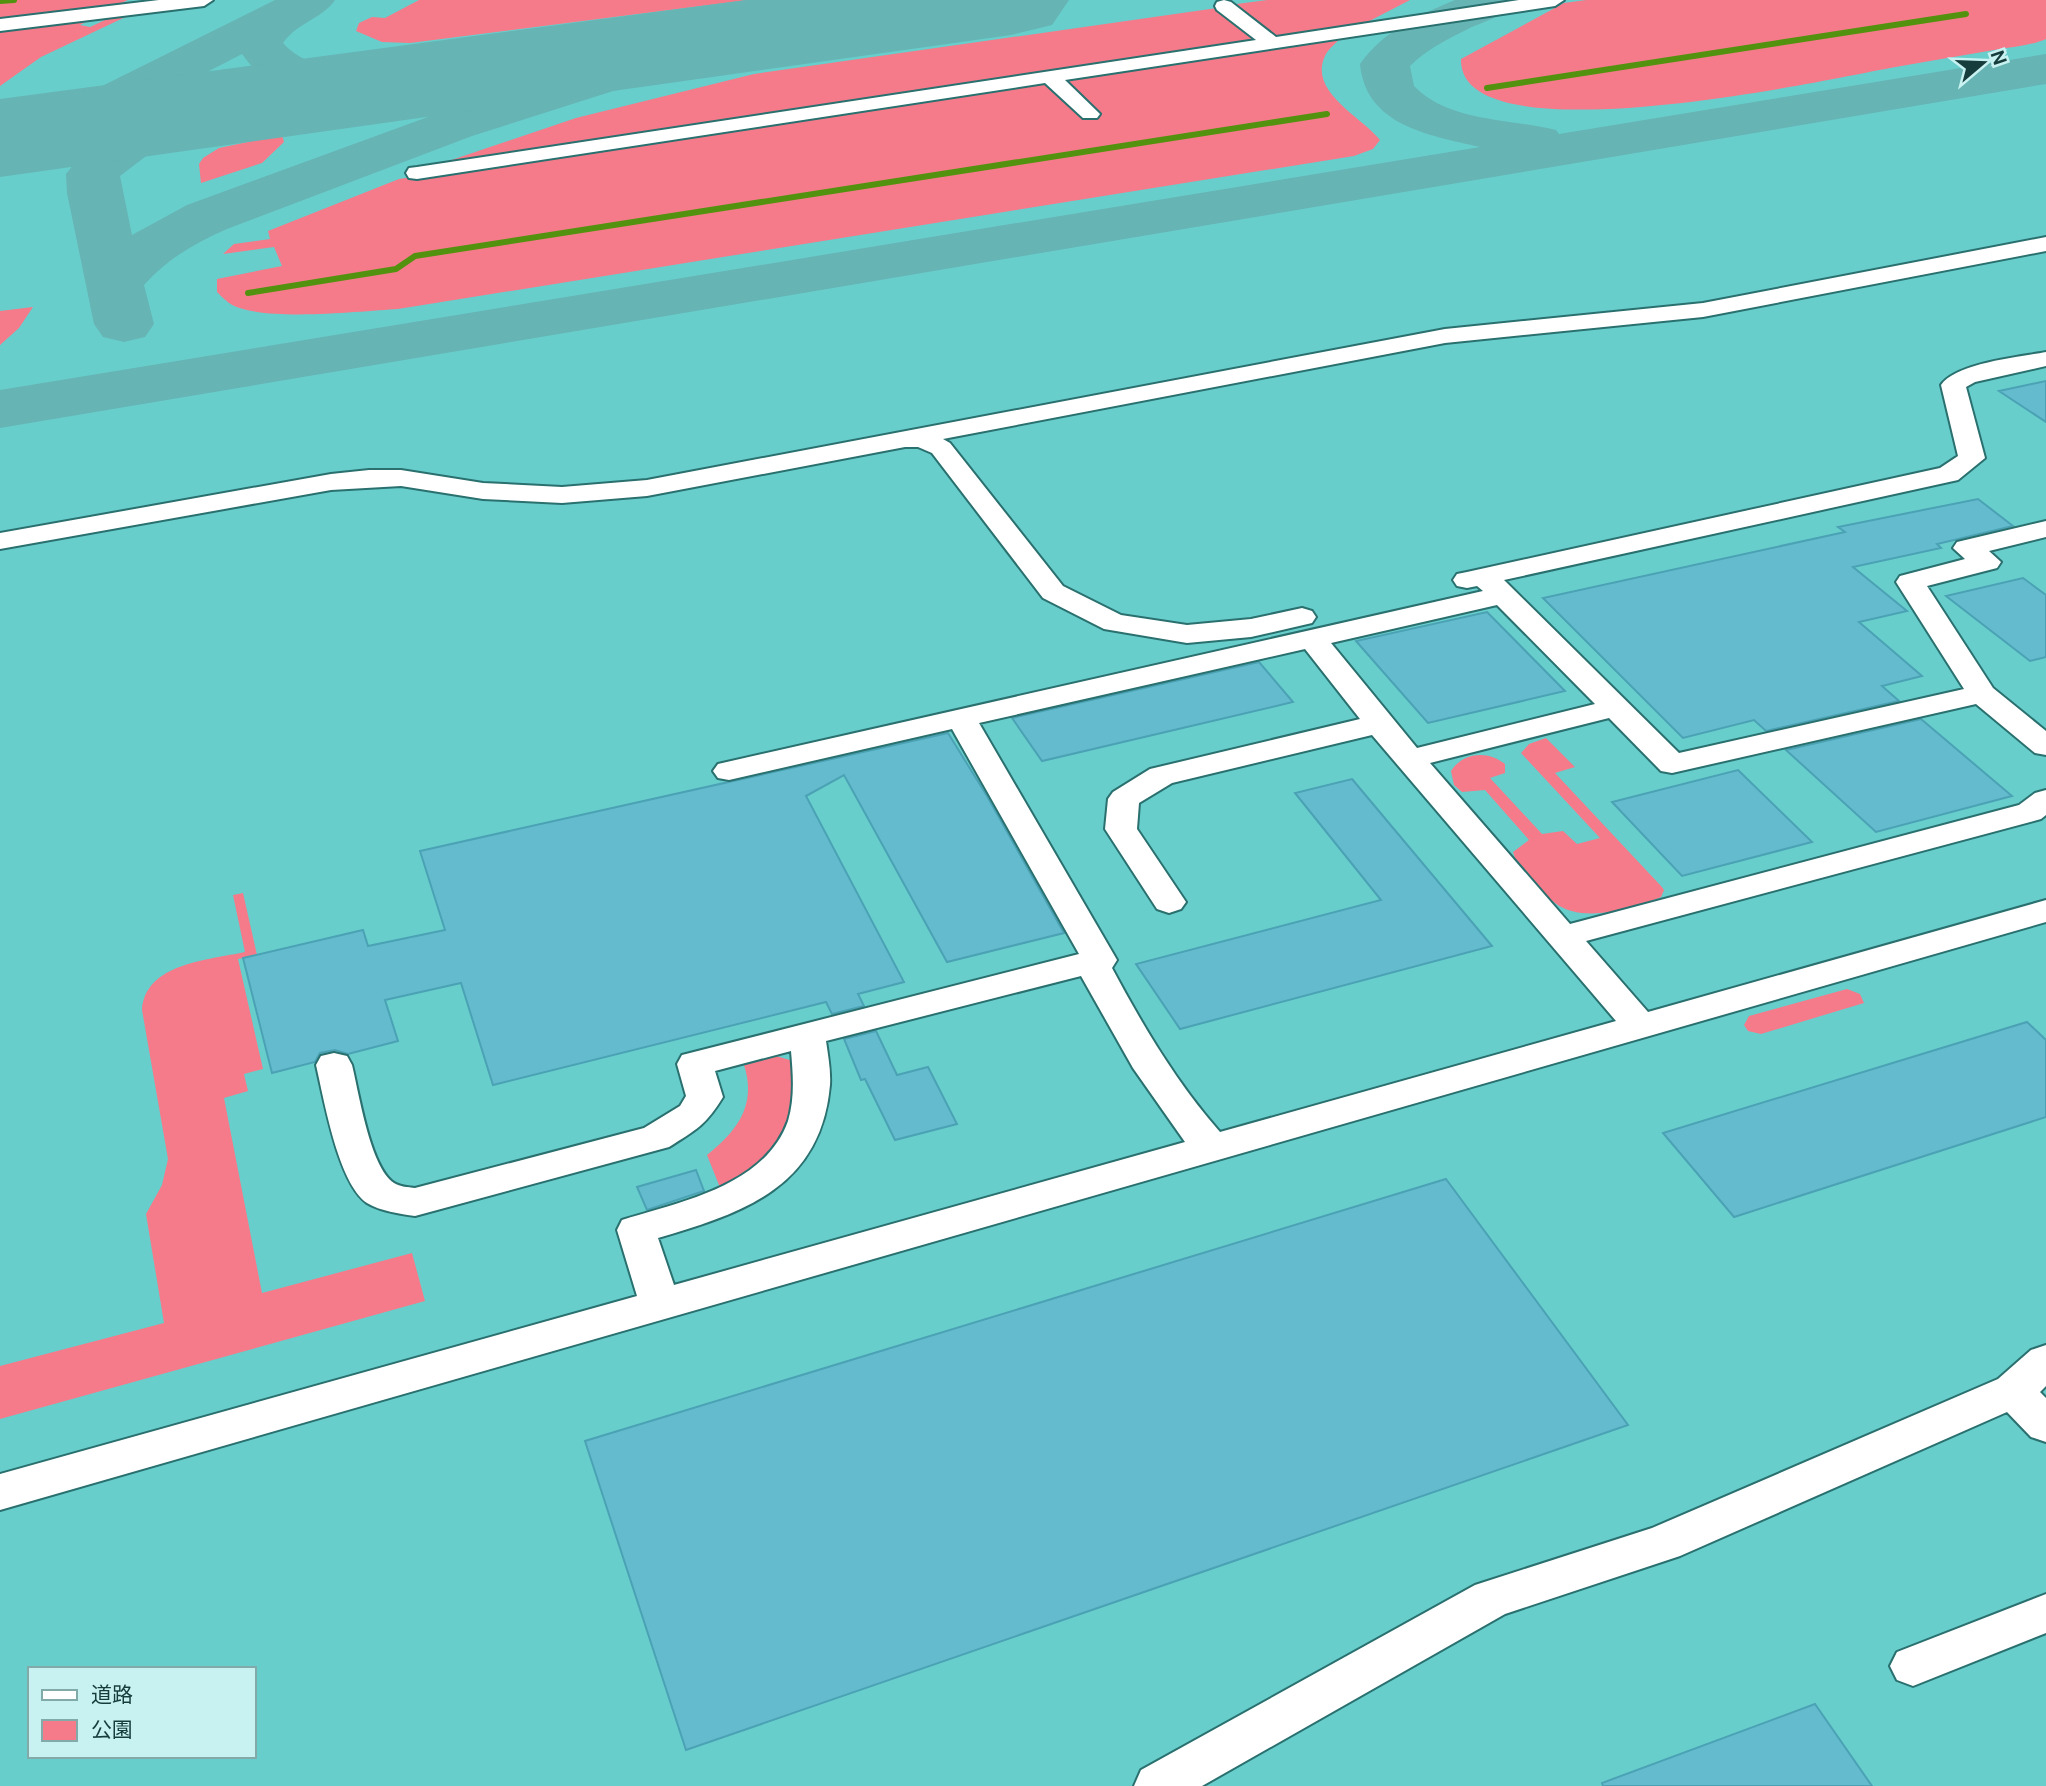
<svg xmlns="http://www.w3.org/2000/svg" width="2046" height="1786" font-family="'DM Sans','Noto Sans JP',sans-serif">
<rect width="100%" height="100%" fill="#7fdad8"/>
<path fill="#68cecc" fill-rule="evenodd" d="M0,0H2046V1786H0ZM30,1669H254V1756H30Z"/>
<path fill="#f57b8a" d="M0,0H128L108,9L0,23Z
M419,0H748L410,43L382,42L356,31L359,23L372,17L385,18Z
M1267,0H1410L1356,28L1277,40L1229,5Z
M1586,0H2046V39C2030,46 2011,47 1994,50C1959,56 1924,62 1890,68C1831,79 1458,161 1461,59L1564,3Z
M1217,8L1261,40L422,170L576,118L754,74Z
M138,11L41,57L0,86V28L97,16L80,25L90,27L120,13Z
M1344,35C1338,41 1328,49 1325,56C1308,92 1362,117 1380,140L1373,149L1354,156L398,309C361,311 259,323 229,303C225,300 221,296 217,292V279L282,266L274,247L223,254L234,244L270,239L268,231L399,179Z
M282,135L284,142L262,163L201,183L199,164L203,158L219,148Z
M33,307L19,328L0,345V311Z
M1546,738L1575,767L1555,773L1661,886L1664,890L1661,897C1632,909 1582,924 1555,903C1540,891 1528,872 1515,858L1513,852L1529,840L1485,790L1462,792L1454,785L1451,771C1463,752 1488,750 1505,764V773L1490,778L1542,834L1563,831L1577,844L1600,838L1521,753L1529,744Z
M243,893L257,955L238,959L263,1069L244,1074L248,1091L224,1098L262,1293L412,1253L425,1301L0,1419V1366L164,1323L146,1214L162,1185L168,1159L142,1010C145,963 209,960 245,952L233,895Z
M1847,989L1860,994L1864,1003L1761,1034L1748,1031L1744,1025L1749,1016Z
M776,1056L793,1061C798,1075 796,1084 793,1098C784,1148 762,1165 721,1190L707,1155C737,1131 757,1105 744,1065Z"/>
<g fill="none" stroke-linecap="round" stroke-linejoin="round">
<path stroke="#53920f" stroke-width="6" d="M0,1L14,0
M1487,88L1966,14
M248,293L396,269L415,256L1327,114"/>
<path fill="#66b4b3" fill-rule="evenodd" d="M275,0H335C322,19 298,22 283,43C312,76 362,66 401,75L408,86L401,97C365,106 298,96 265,77C255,72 249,63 242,54L114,120L56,144L38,149L20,144L12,133L20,122L78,98Z
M1455,0H1517C1506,17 1483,21 1466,30C1446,40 1426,50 1410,66L1414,86C1448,122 1512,119 1556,130L1559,134L2046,54V84L0,428V390L1480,147C1429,135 1366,126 1360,64C1383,31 1419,15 1455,0Z
M728,25L745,29L752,39L745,49L472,136L227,229C195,243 167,259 144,285L154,324L145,337L124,342L103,337L94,324L67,193L66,174L84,151L121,125L177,100L195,96L213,100L221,111L213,122L158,147L120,176L132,235L187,205L436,114Z"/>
<path fill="#66b4b3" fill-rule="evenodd" d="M746,0H1069L1052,25L1011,35L0,177V99Z"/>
</g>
<path fill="#64bbce" stroke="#4aa2b4" stroke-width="2" d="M2046,381V422L1999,391Z
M1978,499L2013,526L1937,544L1941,548L1853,567L1907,611L1859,622L1922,676L1882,686L1899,701L1766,731L1754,720L1683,738L1543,598L1845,532L1838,527Z
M2023,578L2046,595V657L2030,661L1946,596Z
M1487,612L1565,691L1428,723L1356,641Z
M1259,662L1293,702L1042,761L1012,718Z
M1921,719L2012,796L1876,832L1786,750Z
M948,733L987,796L1064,933L947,962L844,775L806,796L904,982L858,994L864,1006L832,1014L826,1002L493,1085L461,983L385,1000L398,1041L348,1054L335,1050L320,1053L315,1062L272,1073L243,958L363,930L368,946L445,930L420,851Z
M1738,770L1812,842L1682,876L1612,802Z
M1352,779L1492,946L1180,1029L1136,964L1381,900L1295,793Z
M2027,1022L2046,1040V1117L1734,1217L1663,1133Z
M876,1031L897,1075L928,1067L957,1124L895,1140L865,1079L861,1080L844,1039Z
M696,1170L704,1191L647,1210L637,1187Z
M1446,1179L1628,1425L686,1750L585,1441Z
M1815,1704L1872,1786H1603L1602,1783Z"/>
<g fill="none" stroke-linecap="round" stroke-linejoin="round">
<defs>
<path id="minor" d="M159,0H213L204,6L0,31V19Z
M1224,0L1231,2L1276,37L1519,0H1564L1555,6L1065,80L1100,114L1097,118H1083L1045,83L417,179L409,178L406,173L409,168L417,167L1256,40L1217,10L1215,6L1217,2Z
M2046,237V251L1703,317L1445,343L943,439L950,443L1063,586L1121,615L1187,625L1251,619L1302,608L1312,611L1316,617L1312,623L1251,637L1187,643L1104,629L1043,598L932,453L918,447H905L647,496L562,503L483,499L401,486L331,490L0,549V533L331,474L369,470H401L483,483L562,487L647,480L1445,329L1703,303Z
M2046,352V366L1975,382L1966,387L1985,458L1958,480L1504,580L1679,753L1964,689L1896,582L1900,576L1965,559L1953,548L1957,542L2046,521V537L1989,551L2001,562L1997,568L1927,586L1993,688L2046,731V755L2035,753L1976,704L1672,773L1661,771L1609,718L1430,763L1570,924L2019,805L2035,793L2046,790V815L2041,819L1586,941L1648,1012L2046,900V922L0,1510V1474L637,1296L617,1230L622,1220C680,1202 765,1186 788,1121C795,1098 793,1074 791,1051L715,1071L723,1097C706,1125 696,1130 669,1147L415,1216C400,1214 380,1211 367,1203C338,1183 324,1099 316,1065L321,1056L334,1053L347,1056L352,1065C359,1093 370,1167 394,1183C400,1187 408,1187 415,1188L644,1128L680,1106L686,1096L677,1064L682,1055L1079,954L952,729L729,780L718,778L713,771L718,764L1483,591L1477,586L1467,588L1457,586L1453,580L1457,574L1467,572L1940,468L1958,456L1941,385C1956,363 2020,357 2046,352ZM1497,605L1595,704L1417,748L1331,643ZM1305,649L1360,719L1150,769L1113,792L1108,799L1105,829L1157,909L1169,913L1181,909L1186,902L1137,829L1139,803L1172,783L1372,735L1616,1021L1220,1132C1176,1082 1143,1026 1112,968L1117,960L979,723ZM1081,976L1133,1068L1185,1142L674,1285L658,1238C744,1213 821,1187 830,1085C831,1071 828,1055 826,1041Z
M2046,1345V1386L2040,1392L2046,1398V1442L2031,1437L2007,1412L1680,1556L1505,1614L1202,1786H1134L1141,1770L1475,1585L1652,1528L1998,1379L2031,1350Z
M2046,1594V1633L1913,1686L1897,1680L1890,1666L1897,1652Z"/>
</defs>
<use href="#minor" stroke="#29706f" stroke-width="4"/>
<use href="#minor" fill="#fff" fill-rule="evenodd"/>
</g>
<rect x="28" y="1667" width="228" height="91" fill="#c8f2f1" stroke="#81aaa9" stroke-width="2"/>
<rect x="42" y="1690" width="35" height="10" fill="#ffffff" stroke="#81aaa9" stroke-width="2"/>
<text x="91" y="1702" font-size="21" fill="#163d3c">道路</text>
<rect x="42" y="1720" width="35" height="21" fill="#f57b8a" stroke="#81aaa9" stroke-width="2"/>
<text x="91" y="1737" font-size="21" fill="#163d3c">公園</text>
<g transform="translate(1983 63) rotate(71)" stroke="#c8f2f1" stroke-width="5" paint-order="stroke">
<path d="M0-5L12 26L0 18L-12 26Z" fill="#163d3c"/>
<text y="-10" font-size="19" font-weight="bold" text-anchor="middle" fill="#163d3c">N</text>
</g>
</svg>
